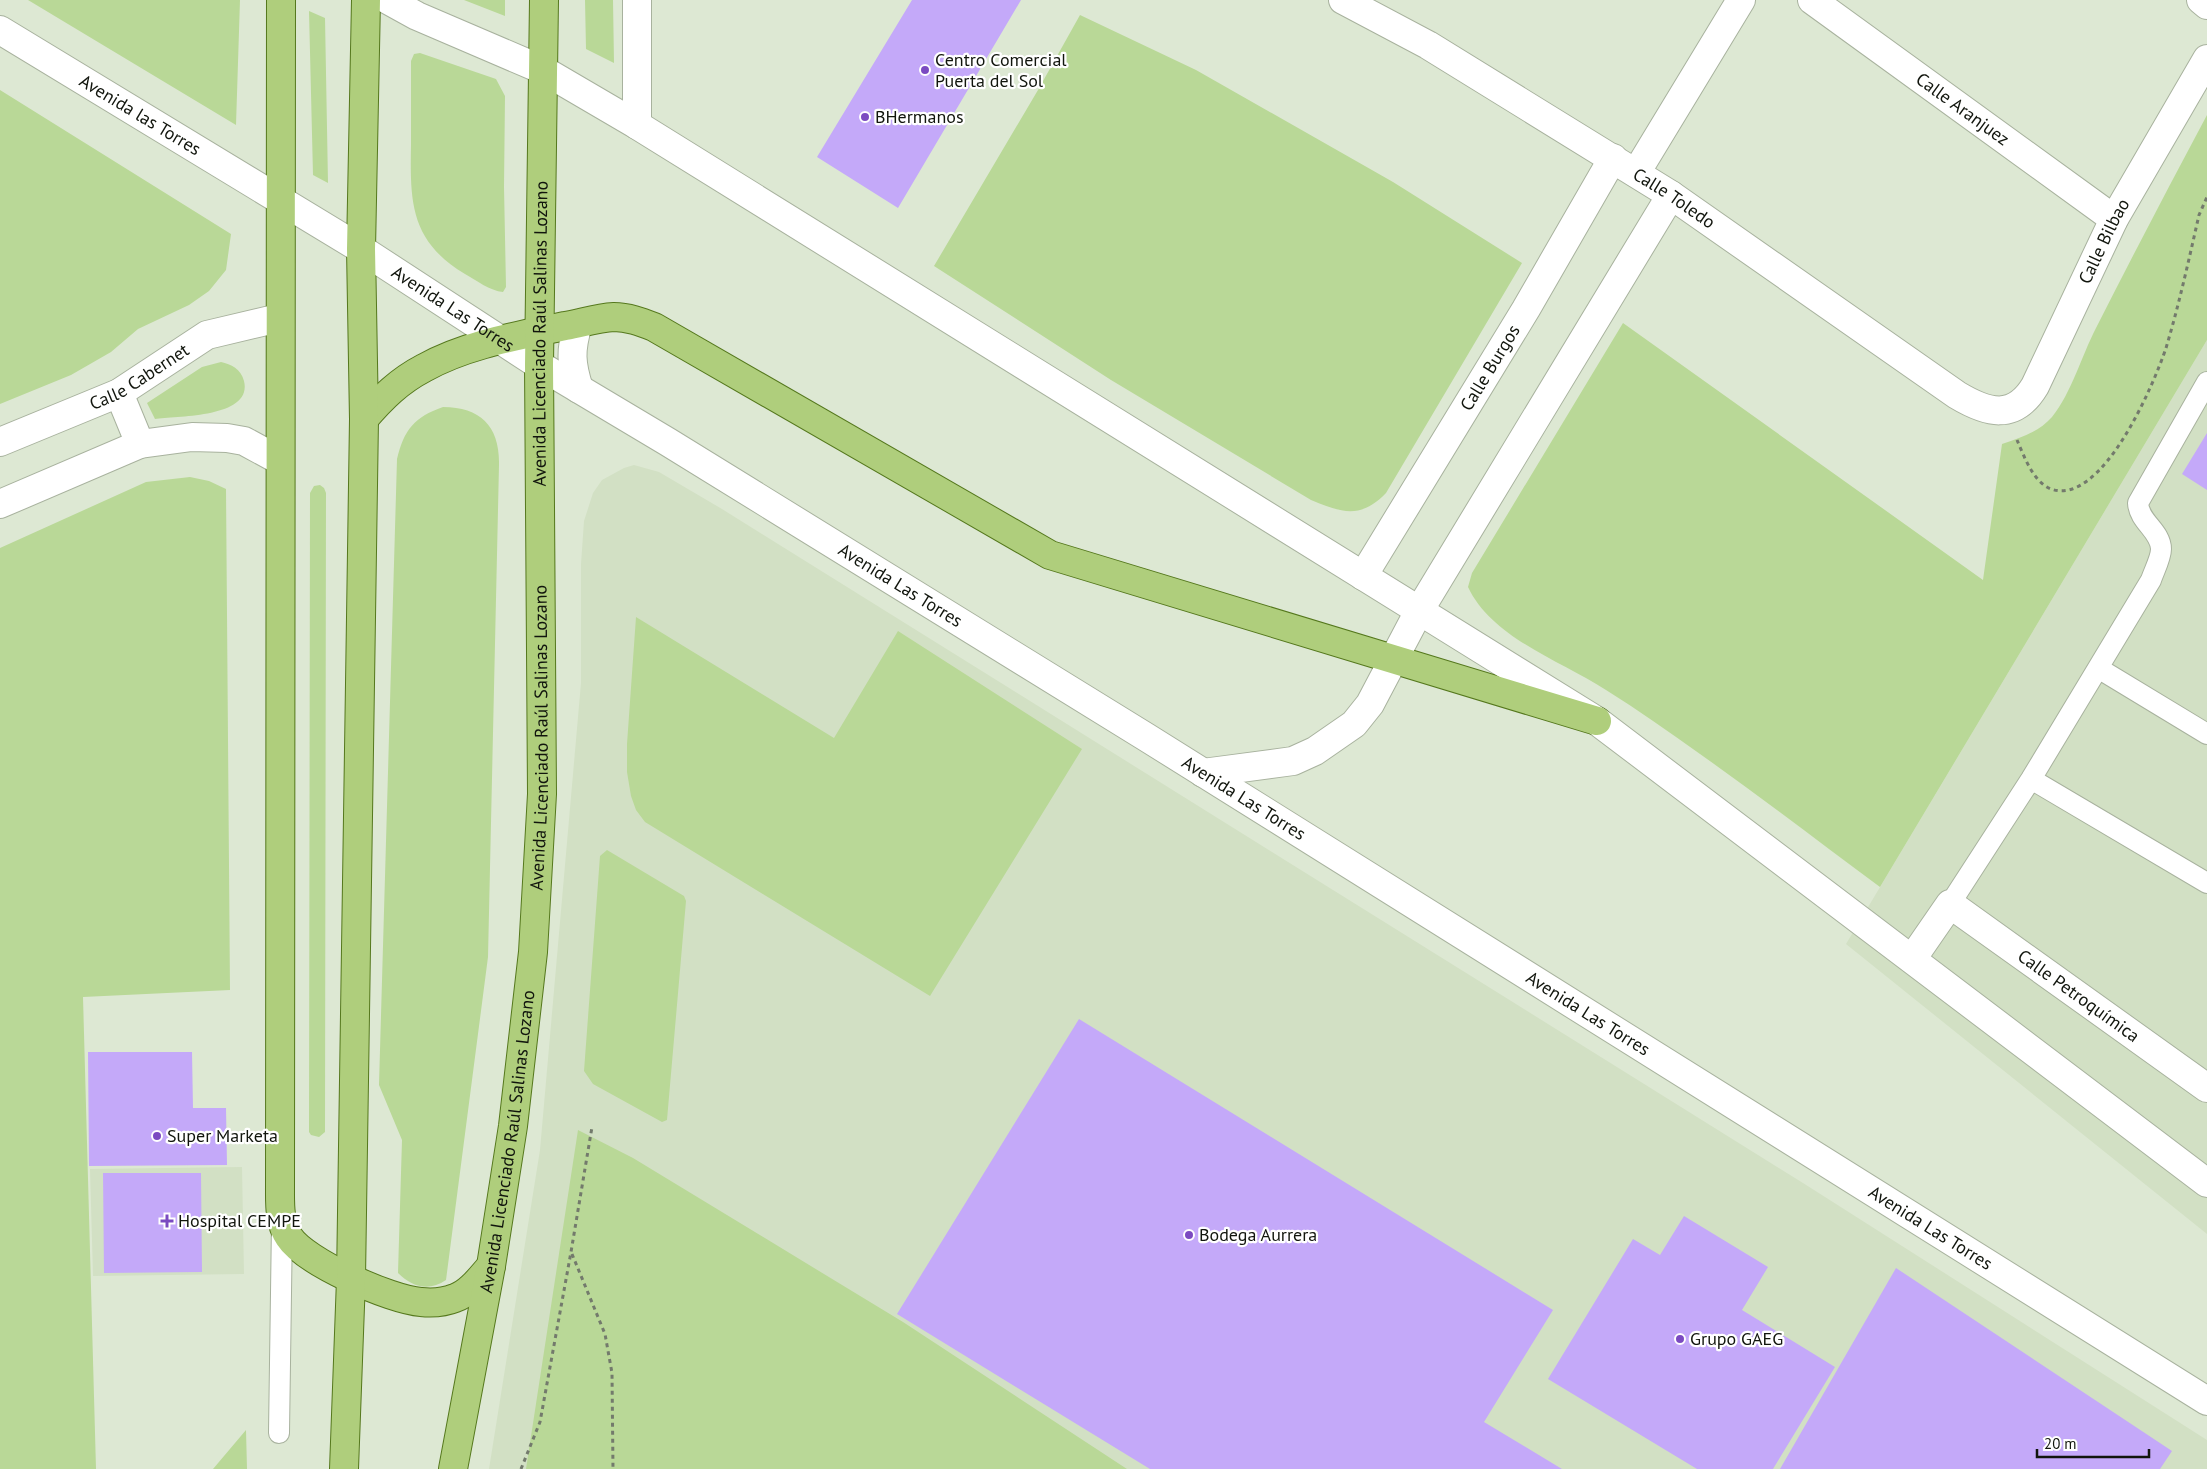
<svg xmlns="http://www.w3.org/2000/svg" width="2207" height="1469" font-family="'PT Sans',sans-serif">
<rect width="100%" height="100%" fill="#dde8d3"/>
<path fill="#d2e0c4" d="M2207,340V1234L1846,944Z
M634,465L659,472L722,509L1803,1183L2207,1440V1469H489L540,1150L581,683V564L584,521L593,493L602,480L624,468Z
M242,1167L244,1274L93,1276L90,1169Z"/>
<path fill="#b9d897" d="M28,0H240L236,125Z
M464,0H505V16Z
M585,0H613L614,63L586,49Z
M309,11L325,18L328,183L313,175Z
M1080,15L1196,70L1393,182L1522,263L1386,493C1361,519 1342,513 1311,500L1111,380L934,266L1038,90Z
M420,53L496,79L505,96L504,187L506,287L503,292C490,291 476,280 465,274C410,241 410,202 411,145C411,117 411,89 411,61L414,54Z
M0,90L231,234L226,270L209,291L189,305L138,329L111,352L71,375L0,404Z
M2207,115V340L1880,887C1820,843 1761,797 1700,754C1669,732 1638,710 1606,690C1561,661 1492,638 1468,587L1472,573L1623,323L1983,580L2002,444C2020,438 2039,432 2052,417C2072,392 2081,357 2096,328C2132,257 2169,186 2207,115Z
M221,362C231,364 241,369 244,381C253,418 177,416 155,419L147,403L202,367Z
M443,407C481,407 500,427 499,465L488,957L446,1280C429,1292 412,1287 398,1273L402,1140L379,1085L397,459C404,430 414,417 443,407Z
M190,477L209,481L226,489L230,990L83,997L96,1469H0V548L146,482Z
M320,485L324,488L326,493L325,1132L319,1137L311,1135L309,1132L310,493L314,486Z
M636,617L834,738L898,631L1082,749L930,996L645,822L636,810L631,796L627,772V744Z
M607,850L684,896L686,901L667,1120L662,1122L593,1084L584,1071L600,856Z
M578,1130L633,1158L903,1322L1127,1469H526Z
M246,1430L247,1469H213Z"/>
<path fill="#c4a9f9" d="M912,0H1021L898,208L817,157Z
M2207,433V490L2182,474Z
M1079,1019L1553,1310L1484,1422L1562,1469H1150L897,1314Z
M88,1052H192L193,1108H226L227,1165L89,1166Z
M103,1173H201L202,1272L104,1273Z
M1684,1216L1768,1267L1742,1310L1835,1367L1773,1469H1697L1548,1379L1633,1239L1660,1255Z
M1896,1268L2172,1451L2160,1469H1780Z"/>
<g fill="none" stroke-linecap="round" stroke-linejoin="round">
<defs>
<path id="service" d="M2098,668L2207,734
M2031,779L2207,883
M1950,904L2031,779L2151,580C2154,571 2161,558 2161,549C2161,531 2139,522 2138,503L2207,382
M279,1433L282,1223"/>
<path id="pedestrian" d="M1636,173L1741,0"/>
<g id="minor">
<path id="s1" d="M1343,0L1428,45L1671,195L1957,395C1987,413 2014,421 2035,386L2114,219L2207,59"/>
<path id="s2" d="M1812,0L2114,219"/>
<path d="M2201,0L2207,5"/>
<path d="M119,393L140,444"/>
<path id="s3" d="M0,442L119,393L207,335L279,318"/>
<path d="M0,504L140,444L192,437L227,438L244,441L279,460"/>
<path id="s4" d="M1363,576L1526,309L1613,158"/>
<path d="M1203,773L1293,761L1315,751L1354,724L1370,704L1419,611L1671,195"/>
<path id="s5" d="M1912,959L1950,904L2207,1088"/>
</g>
<path id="tertiary" d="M637,0V125"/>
<g id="secondary">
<path d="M388,0L417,16L543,70L637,125L1597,721L2207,1183"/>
<path id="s6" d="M0,30L361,249L539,365L668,442L1146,737L2207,1401"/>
<path d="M578,324C570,351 571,363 579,389"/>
</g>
<g id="primary">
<path d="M281,0L280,1186C280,1204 279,1222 289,1237C305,1262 391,1300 421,1302C431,1303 445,1302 455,1298C470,1293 481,1277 491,1266"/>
<path d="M364,419C382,398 399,381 424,368C467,344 518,336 565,326C582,323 597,318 614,317C628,317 641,322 654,327L1050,555L1597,721"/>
<path d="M344,1469L351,1279L364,419L361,249L366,0"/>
<path id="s7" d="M453,1469L491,1266L513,1126L533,952L542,794L539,365L544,0"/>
</g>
</defs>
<use href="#service" stroke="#a8b29e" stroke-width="22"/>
<use href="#pedestrian" stroke="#a8b29e" stroke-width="30"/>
<use href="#minor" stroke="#a8b29e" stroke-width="30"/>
<use href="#tertiary" stroke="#a8b29e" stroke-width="30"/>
<use href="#secondary" stroke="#a8b29e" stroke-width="30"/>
<use href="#primary" stroke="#55781d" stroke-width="30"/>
<path stroke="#737a6c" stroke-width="3" stroke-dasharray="4 4" stroke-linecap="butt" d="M2017,440C2024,456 2033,482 2051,489C2102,507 2154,384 2166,348C2179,305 2189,259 2199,215L2207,197
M572,1254L605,1334L612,1373L613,1469
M521,1469L540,1422L571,1252L592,1127"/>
<use href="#service" stroke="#fff" stroke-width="20"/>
<use href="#pedestrian" stroke="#fff" stroke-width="28"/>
<use href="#minor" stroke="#fff" stroke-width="28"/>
<use href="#tertiary" stroke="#fff" stroke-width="28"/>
<use href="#secondary" stroke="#fff" stroke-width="28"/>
<use href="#primary" stroke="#afce7c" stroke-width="28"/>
</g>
<g fill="#7b4ac1" stroke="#fff" stroke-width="2">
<circle cx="925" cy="70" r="5"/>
<circle cx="865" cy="117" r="5"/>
<circle cx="157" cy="1136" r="5"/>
<path d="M164.5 1213.5h5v5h5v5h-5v5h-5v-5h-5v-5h5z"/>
<circle cx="1189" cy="1235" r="5"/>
<circle cx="1680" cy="1339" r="5"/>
</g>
<g text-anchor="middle" stroke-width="4.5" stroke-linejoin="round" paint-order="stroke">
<g font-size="18" fill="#11150d" stroke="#fff" text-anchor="start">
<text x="935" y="66">Centro Comercial<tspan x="935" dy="21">Puerta del Sol</tspan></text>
<text x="875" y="123">BHermanos</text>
<text x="167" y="1142">Super Marketa</text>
<text x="178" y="1227">Hospital CEMPE</text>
<text x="1199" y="1241">Bodega Aurrera</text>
<text x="1690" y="1345">Grupo GAEG</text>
</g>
<g font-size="18" fill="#11150d" stroke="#fff">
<text dy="6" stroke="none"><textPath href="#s2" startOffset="186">Calle Aranjuez</textPath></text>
<text dy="6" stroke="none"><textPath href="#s6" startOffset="164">Avenida las Torres</textPath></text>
<text dy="6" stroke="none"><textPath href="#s1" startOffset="386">Calle Toledo</textPath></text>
<text dy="6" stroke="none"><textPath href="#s1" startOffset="982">Calle Bilbao</textPath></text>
<text dy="6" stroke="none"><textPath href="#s6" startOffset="532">Avenida Las Torres</textPath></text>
<text dy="6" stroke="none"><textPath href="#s7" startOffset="1142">Avenida Licenciado Raúl Salinas Lozano</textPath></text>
<text dy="6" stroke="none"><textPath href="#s4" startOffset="244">Calle Burgos</textPath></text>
<text dy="6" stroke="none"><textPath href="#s3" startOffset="154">Calle Cabernet</textPath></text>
<text dy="6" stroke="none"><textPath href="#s6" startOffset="1058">Avenida Las Torres</textPath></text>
<text dy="6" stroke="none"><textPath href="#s7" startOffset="738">Avenida Licenciado Raúl Salinas Lozano</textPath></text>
<text dy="6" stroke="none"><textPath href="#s6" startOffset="1462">Avenida Las Torres</textPath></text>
<text dy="6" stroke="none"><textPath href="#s5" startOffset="225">Calle Petroquímica</textPath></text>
<text dy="6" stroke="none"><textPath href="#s6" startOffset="1868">Avenida Las Torres</textPath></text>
<text dy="6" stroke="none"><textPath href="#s7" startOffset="332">Avenida Licenciado Raúl Salinas Lozano</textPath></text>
<text dy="6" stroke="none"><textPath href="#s6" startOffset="2272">Avenida Las Torres</textPath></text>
</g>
</g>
<path d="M2037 1449v8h112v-8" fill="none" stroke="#11150d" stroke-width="2.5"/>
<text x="2044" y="1449" font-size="15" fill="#11150d" stroke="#ffffff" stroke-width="4" paint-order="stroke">20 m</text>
</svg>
